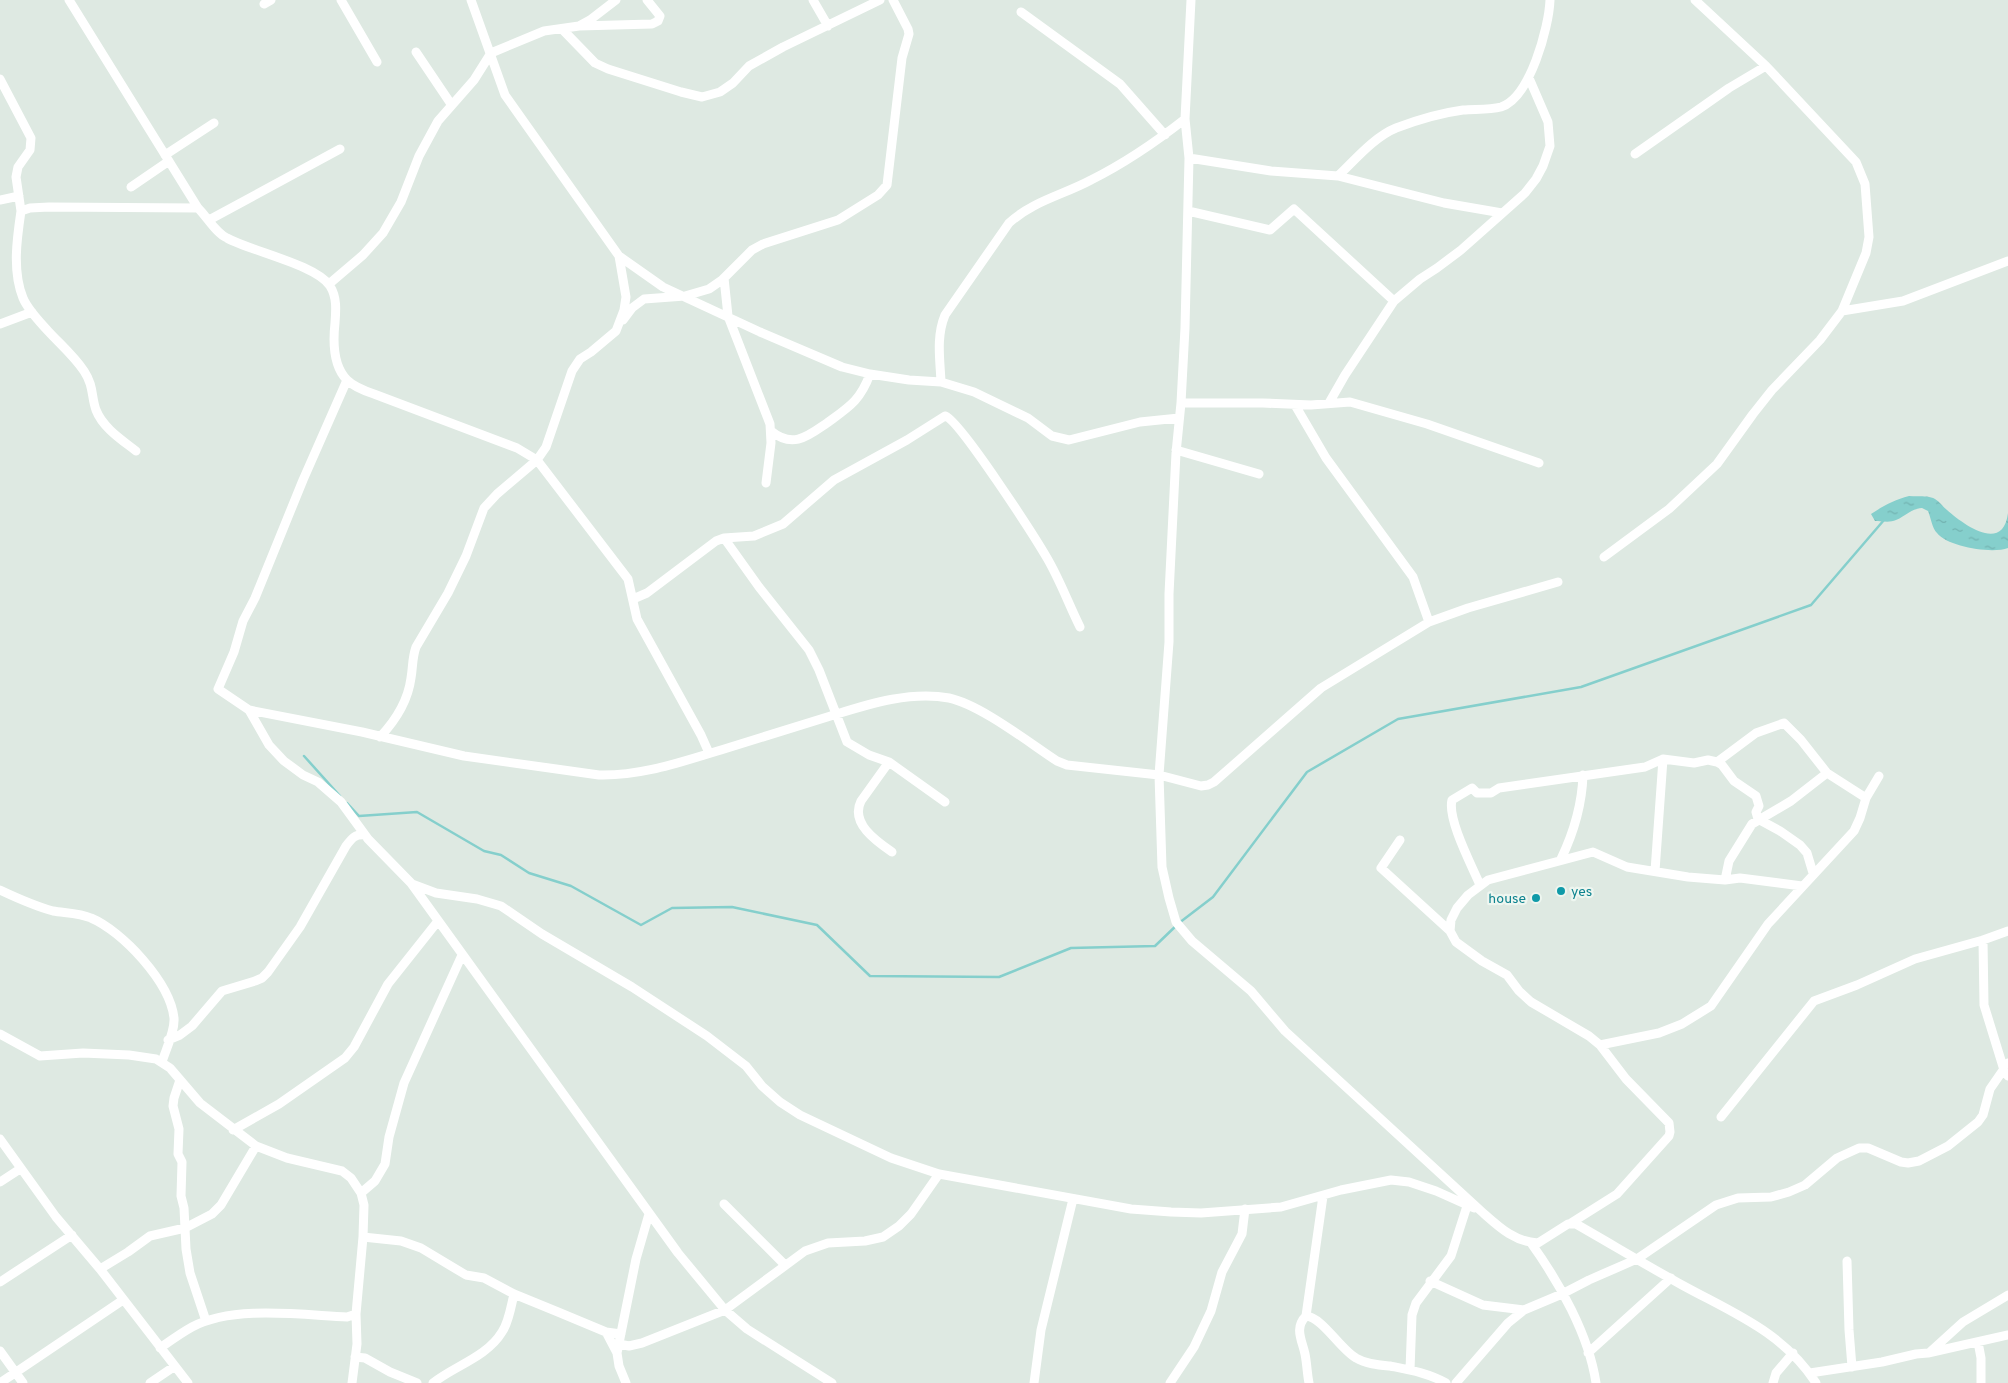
<svg xmlns="http://www.w3.org/2000/svg" width="2008" height="1383" font-family="Overpass,sans-serif">
<defs>
<pattern id="water-ripples" width="26" height="14" patternUnits="userSpaceOnUse" patternTransform="scale(1.25)"><rect width="26" height="14" fill="#85cfcc"/><path d="M2 4q2-2 4 0t4 0M15 11q2-2 4 0t4 0" fill="none" stroke="#72b2b0"/></pattern>
</defs>
<rect width="100%" height="100%" fill="#dee9e2"/>
<path fill="url(#water-ripples)" d="M1909,496C1917,497 1928,495 1935,499C1940,502 1943,507 1947,510C1963,524 2003,554 2008,513V548C1992,554 1948,547 1937,533C1932,528 1931,518 1928,511L1922,508C1910,509 1906,516 1896,520C1890,523 1881,521 1875,521L1871,514C1883,506 1894,500 1909,496Z"/>
<g fill="none" stroke-linecap="round" stroke-linejoin="round">
<path stroke="#85cfcc" stroke-width="2.5" d="M304,756L340,796
M347,803L359,816L417,812L484,851L501,855L529,873L571,886L641,925L672,908L732,907L817,925L870,976L999,977L1071,948L1155,946L1179,923L1213,897L1307,772L1398,719L1581,687L1811,605L1884,520"/>
<path stroke="#fff" stroke-width="9" d="M69,0L198,208C207,217 216,233 227,238C250,251 317,265 330,286C337,297 336,310 335,323C333,341 333,366 347,380C354,387 365,391 374,394L517,448L537,460L628,579L637,619L701,735L709,753
M341,0L377,62
M813,0L828,26
M1191,0L1185,119L1189,158L1185,328L1181,403L1176,453L1169,594V642L1159,775L1162,867L1169,898L1176,922L1192,941L1251,991L1285,1031L1481,1211C1498,1226 1514,1242 1538,1243L1568,1224H1576C1611,1244 1646,1265 1682,1285C1733,1313 1783,1332 1816,1383
M264,4L271,0
M1021,12L1120,84L1165,135
M579,26L652,24L658,21L660,16L647,0
M562,29L595,63L608,69L681,92L702,97L720,92L733,83L749,66L783,47L880,0
M416,52L451,104
M0,79L31,138L30,150L18,167L16,177L21,211L30,208L49,207L198,208
M1635,154L1729,88L1766,66
M165,155L214,123
M1189,158L1271,171L1338,176L1444,203L1502,213
M1338,176C1355,160 1374,137 1396,128C1417,120 1441,113 1463,110C1475,109 1489,110 1501,107C1530,98 1549,27 1550,0
M131,187L169,161
M0,200L19,196
M21,211C17,238 12,271 23,298C28,310 39,321 48,331C60,344 74,356 84,371C94,386 91,396 96,410C103,428 122,440 136,451
M1188,211L1270,230L1294,209L1394,301
M209,220L340,149
M619,256L663,287L760,332L842,367L870,374L909,380L941,382L974,392L1028,418L1052,436L1069,440L1140,422L1179,418
M724,278L728,316L770,424L771,443L766,483
M329,284L363,255L383,233L401,202L419,156L438,121L474,80L491,53L544,31L579,26L590,20L616,0
M1842,311L1903,301L2008,261
M623,320L632,308L644,299L685,296L709,289L722,280L752,250L763,244L838,220L878,195L887,185L902,58L909,34L908,29L893,0
M0,324L32,312
M347,380L303,480L255,598L243,621L234,652L218,689L249,710L269,745L284,761L303,775L318,782L341,802L368,839L411,883L678,1253L725,1310L747,1329L832,1383
M941,382C940,359 936,337 945,315L1009,223C1033,201 1063,195 1091,180C1123,164 1157,141 1185,119
M1181,403H1263L1311,405L1350,402L1427,424L1539,463
M1329,403L1345,375L1394,301L1420,279L1437,268L1461,250L1525,193L1536,179L1543,166L1550,146L1548,122L1529,78
M1295,405L1326,458L1413,577L1429,622
M771,431C793,449 808,436 827,423C849,407 860,401 870,374
M1176,450L1259,474
M724,538L759,587L809,650L819,670L847,742L869,755L889,762L945,802
M1604,557L1669,509L1717,464L1753,414L1772,390L1820,340L1842,311L1866,253L1869,237L1865,184L1856,162L1766,66L1695,0
M633,599L647,593L716,541L724,538L754,536L783,524L834,480L907,440L945,416C959,419 1036,539 1047,558C1060,580 1069,605 1080,627
M249,710L362,732L464,756L599,775C642,776 680,762 721,750C759,738 798,726 837,714C872,703 912,691 949,698C981,705 1028,742 1057,761L1067,765L1159,775L1201,786L1208,785L1214,782L1321,688L1429,622L1468,608L1558,582
M380,737C396,720 408,701 411,678C413,667 412,658 416,647L448,593L466,556L484,508L497,494L537,460L546,447L572,371L580,359L591,352L616,331L624,310L626,297L619,256L505,95L471,0
M889,762L861,801C850,823 876,841 892,852
M1717,762L1756,733L1784,723L1801,740L1827,773L1866,798
M1400,840L1381,868L1450,931
M1561,859C1574,832 1582,805 1583,775
M1655,871L1663,759
M1725,880L1729,861L1752,824L1791,801L1827,773
M412,884L436,893L477,899L501,906L542,934L632,987L707,1036L746,1066L762,1086L780,1102L800,1115L891,1158L939,1174L1131,1209L1171,1212L1201,1213L1281,1207L1341,1190L1391,1180L1409,1182L1436,1191L1474,1208
M1480,885C1472,866 1447,819 1452,800L1472,788L1477,793H1491L1499,788L1645,767L1663,759L1694,763L1708,760L1717,762L1722,765L1734,781L1756,796L1759,806L1756,812L1758,819L1780,831L1800,845L1807,853L1813,873
M0,890C17,898 35,906 53,911C65,913 80,913 91,918C122,931 170,982 174,1018C175,1031 166,1049 162,1062
M1983,940L1984,1005L2004,1070L2008,1076
M0,1034L40,1056L83,1053L129,1055L156,1059L170,1068L200,1103L256,1146L287,1158L342,1171L351,1178L361,1193L364,1205L363,1237L356,1314L357,1344L352,1383
M168,1040L180,1035L192,1026L222,991L255,981L262,978L268,972L300,927L346,846C352,838 355,834 365,835
M1600,1045L1659,1033L1682,1024L1711,1006L1768,924L1854,831L1860,818L1866,798L1879,776
M180,1080L174,1098L173,1106L179,1129L178,1154L182,1162L181,1196L184,1208L186,1249L190,1273L206,1321
M1721,1117L1814,1001L1857,985L1915,959L1983,940L2008,931
M233,1130L279,1104L345,1058L354,1047L388,984L438,921
M0,1139L56,1217L100,1269L188,1383
M0,1182L20,1169
M361,1193L375,1181L385,1164L389,1137L404,1083L462,955
M724,1204L785,1265
M1571,1223L1617,1194L1669,1136L1670,1132L1669,1123L1626,1079L1600,1045L1589,1036L1531,1002L1519,991L1507,975L1482,961L1456,942L1450,931L1451,920L1457,908L1468,895L1488,880L1593,852L1627,867L1688,877L1725,880L1740,878L1802,886
M363,1237L401,1241L421,1248L466,1275L484,1278L514,1294L558,1312L606,1332L621,1334
M1531,1243C1559,1282 1589,1335 1596,1383
M1847,1261L1849,1330L1852,1367
M100,1269L128,1252L150,1236L185,1228L212,1214L221,1205L256,1146
M1430,1281L1483,1305L1524,1310
M0,1282L72,1235
M1306,1316C1322,1317 1341,1350 1356,1358C1366,1364 1379,1365 1390,1366C1410,1370 1428,1373 1446,1383
M606,1332L617,1353
M1978,1342L1981,1358V1383
M619,1344L629,1346L642,1343L725,1310L805,1251L828,1243L865,1241L883,1237L899,1226L911,1214L939,1174
M160,1348C170,1341 181,1333 192,1327C233,1305 302,1315 347,1317L356,1314
M0,1351L23,1383
M1930,1352L1963,1322L2008,1295
M1588,1353L1671,1278
M355,1357L365,1358L390,1372L417,1383
M1410,1370L1412,1315L1416,1303L1451,1256L1467,1206
M1810,1373L1882,1362L1916,1354L1928,1353L2008,1335
M0,1383L123,1300
M150,1383L175,1366
M433,1383C454,1366 487,1357 502,1332C509,1322 511,1306 514,1294
M626,1383L619,1366L617,1353L636,1259L649,1214
M1034,1383L1041,1330L1073,1199
M1170,1383L1194,1347L1211,1311L1222,1272L1242,1234L1245,1209
M1309,1383C1307,1373 1307,1364 1305,1354C1302,1340 1294,1328 1306,1316L1323,1196
M1456,1383L1508,1323L1524,1310L1562,1294L1589,1280L1637,1259L1716,1205L1738,1198L1771,1197L1789,1192L1805,1185L1837,1158L1859,1148H1868L1901,1162L1908,1163L1919,1161L1948,1146L1978,1122L1983,1115L1990,1089L2008,1063
M1773,1383L1776,1373L1793,1353"/>
</g>
<g fill="#0f9aa8" stroke="#eef6f0" stroke-width="2">
<circle cx="1561" cy="891" r="5"/>
<circle cx="1536" cy="898" r="5"/>
</g>
<g text-anchor="middle" stroke-width="4.5" stroke-linejoin="round" paint-order="stroke">
<g font-size="14" fill="#0d838f" stroke="#eef6f0" text-anchor="start">
<text x="1571" y="896">yes</text>
<text x="1526" y="903" text-anchor="end">house</text>
</g>
</g>
</svg>
